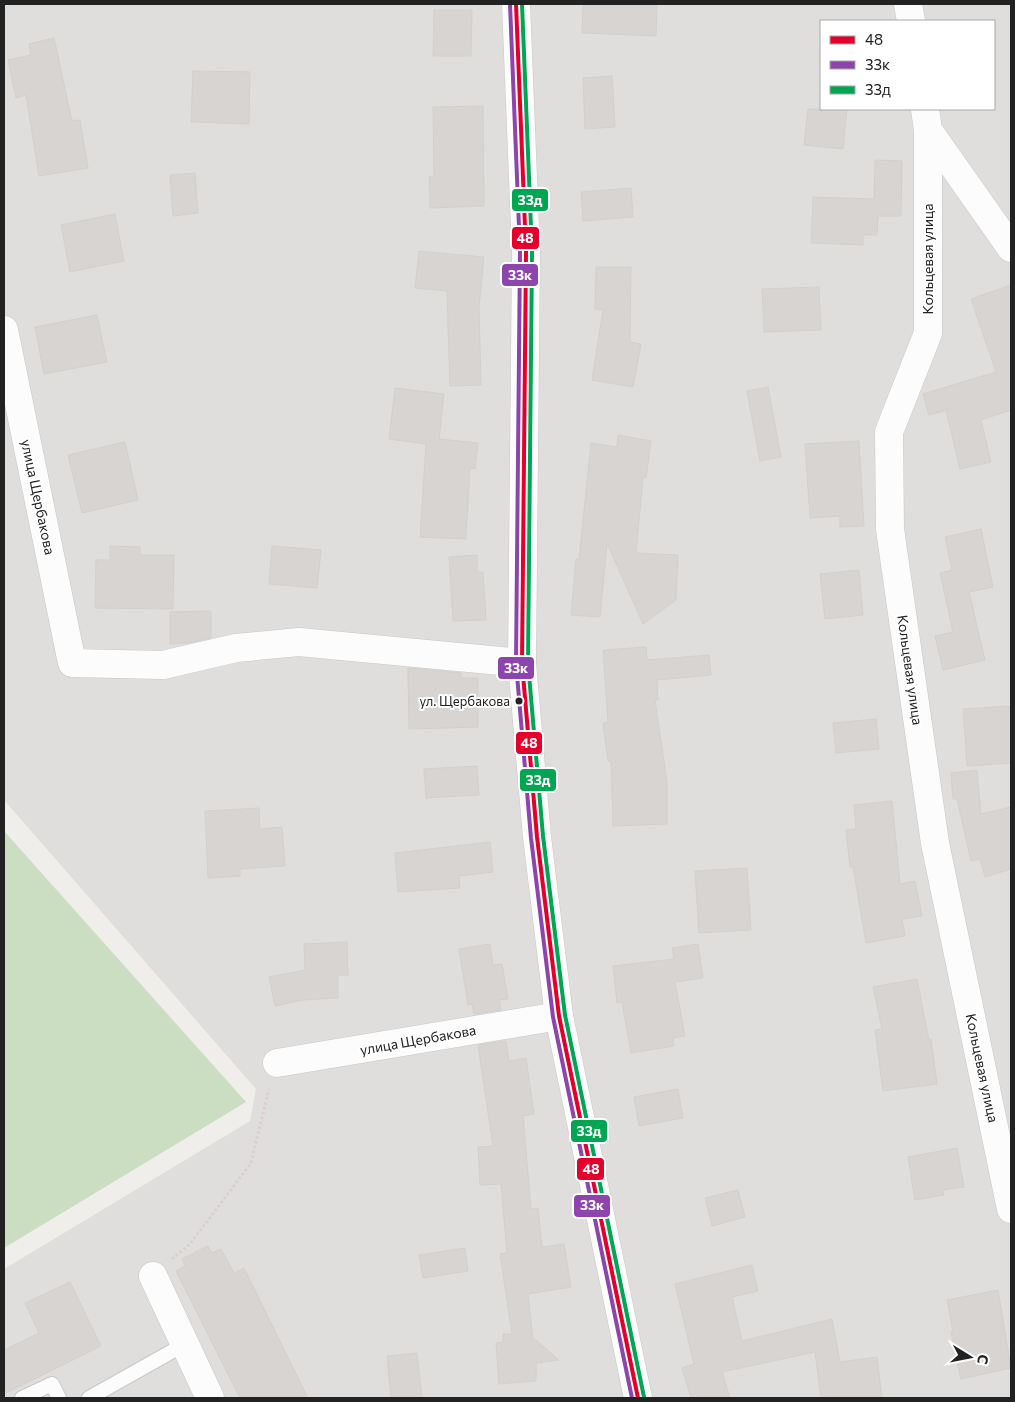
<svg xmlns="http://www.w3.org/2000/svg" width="1015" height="1402" font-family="Commissioner,sans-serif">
<rect width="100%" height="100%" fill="#f0eeeb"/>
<path fill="#dfdedc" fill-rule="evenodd" d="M4,4H1011V1398H4V1269L250,1121L256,1089L4,800ZM821,21H994V109H821Z"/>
<path fill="#cbdec1" d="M4,831L246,1102L4,1248Z"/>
<path fill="#d7d4d2" stroke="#d3d0cc" d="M583,4H657L656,36L582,33Z
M434,10H472L471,56H433Z
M54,38L72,121L80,120L88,168L39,176L26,95L16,98L8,60L31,55L29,44Z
M193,71L250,72L249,124L191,122Z
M612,76L615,127L585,129L583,78Z
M483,106L484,206L430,208L429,177H434L433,107Z
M808,109H847L843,149L804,145Z
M875,160L902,161L901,216H878L877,235H863V245L811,243L813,197L874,199Z
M195,173L198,213L173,216L170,175Z
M631,188L633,217L583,221L581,192Z
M115,214L124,261L70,272L61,225Z
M419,251L484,257L479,307L481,385L450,386L447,291L415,288Z
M596,267H631L630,342L641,344L633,387L592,380L603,310L595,309Z
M1011,285V410L981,420L991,462L960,469L946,410L929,415L923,394L996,372L971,299Z
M819,287L821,330L764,332L762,289Z
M97,315L107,362L44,374L35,327Z
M768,387L781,457L760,461L747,391Z
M395,388L444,394L439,439L478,443L475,469L470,468L466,539L420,537L426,444L389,439Z
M618,435L651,441L646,478H643L636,553L678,555L676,600L643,624L607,543L600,617L571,615L576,559L579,560L591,443L617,447Z
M859,441L864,526L840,527V516L810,518L805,444Z
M125,442L138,500L82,513L68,455Z
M981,529L993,587L969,592L985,660L943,670L935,636L953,632L940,573L952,570L945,537Z
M110,546L140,547V555H174L173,609L95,608L96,560H110Z
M272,546L321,550L317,588L269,584Z
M477,555V572H483L486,620L453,621L449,557Z
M859,570L863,615L825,619L820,574Z
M211,611V638L188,643L170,644V612Z
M646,647L647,660L709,655L711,675L657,680L658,700H655L667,782V824L613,826L611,761H608L603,723L608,722L603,650Z
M408,668L461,673V678H478V727L409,729Z
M1011,706V763L967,766L963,709Z
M876,719L879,749L836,753L833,723Z
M477,766L479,795L426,798L424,769Z
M977,770L981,814L1011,807V869L985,877L980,859L971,861L957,799H953L951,773Z
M892,801L900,884L915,881L922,916L902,919L905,936L866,943L853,867H850L846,830L856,829L854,805Z
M259,808L260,829L282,827L285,866L240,869V876L208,878L205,811Z
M490,842L493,872L459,876L460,888L398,892L395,853Z
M747,868L751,930L699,933L695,871Z
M347,942L348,975H338V998L302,1000L275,1006L269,977L305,970L304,944Z
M490,944L493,965L502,964L508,999L499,1000L501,1010L474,1014L472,1004L468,1005L459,949Z
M698,944L703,978L675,982L685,1036L673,1038L674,1046L631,1053L622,1002L617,1003L613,966L674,959L672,948Z
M917,979L929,1040L931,1039L937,1084L883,1091L875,1030L882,1029L873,987Z
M506,1041L509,1061L526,1058L534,1114L523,1116L531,1209L538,1208L542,1247L564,1244L571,1287L528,1294L533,1340H536L559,1360L536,1363V1381L499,1384L496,1343L503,1342V1334H512L500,1254L507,1253L501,1184L480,1185L478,1147L493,1146L478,1045Z
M678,1089L683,1118L639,1126L634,1097Z
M957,1148L964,1187L943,1190L944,1195L915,1200L908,1157Z
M738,1190L745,1217L712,1226L705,1198Z
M208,1246L212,1253L221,1249L234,1273L244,1268L308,1398H240L176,1271L185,1266L182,1259Z
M465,1248L468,1271L423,1278L419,1255Z
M752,1265L758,1291L732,1297L742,1341L832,1319L840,1362L877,1357L882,1398H821L815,1352L722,1372L730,1398H691L682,1368L694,1364L675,1284Z
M70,1282L101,1346L4,1394V1350L39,1333L25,1303Z
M998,1290L1011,1368L961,1379L951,1332L953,1331L947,1300Z
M417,1353L422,1398H391L387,1356Z"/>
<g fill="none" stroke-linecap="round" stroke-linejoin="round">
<defs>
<path id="service" d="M22,1398L52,1384L59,1398
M89,1398L185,1344"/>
<path id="minor" d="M908,4L911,21
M925,109L928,130L1011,248
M928,130V333L889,432L890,529L935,843L1011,1209
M4,330L72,663L163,665L236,648L299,642L522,663
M277,1063L559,1016
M153,1276L210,1398"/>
<path id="tertiary" d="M516,4L526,252L522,663L537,837L559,1016L638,1398"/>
</defs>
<use href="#service" stroke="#c9c8c7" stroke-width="16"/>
<use href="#minor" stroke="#c9c8c7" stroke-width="29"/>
<use href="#tertiary" stroke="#c9c8c7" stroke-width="29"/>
<path stroke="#dccecd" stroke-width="3" stroke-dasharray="2.5 2.5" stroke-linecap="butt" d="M172,1259L190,1244L251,1163L269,1089"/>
<use href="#service" stroke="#fdfcfc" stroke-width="14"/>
<use href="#minor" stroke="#fdfcfc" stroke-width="28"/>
<use href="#tertiary" stroke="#fdfcfc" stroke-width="28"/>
<defs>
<path id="bus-1" d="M516,4L526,252L522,663L537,837L559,1016L638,1398"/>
<path id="bus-2" d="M510,4L520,252L516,663L531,838L553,1017L632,1398"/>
<path id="bus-3" d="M522,4L532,252L528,663L543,836L565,1015L644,1397"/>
</defs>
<use href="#bus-1" stroke="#fff" stroke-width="8"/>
<use href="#bus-2" stroke="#fff" stroke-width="8"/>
<use href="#bus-3" stroke="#fff" stroke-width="8"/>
<use href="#bus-1" stroke="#e4002b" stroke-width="4"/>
<use href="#bus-2" stroke="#8e44ad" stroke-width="4"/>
<use href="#bus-3" stroke="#00a651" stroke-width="4"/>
</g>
<circle fill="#222" stroke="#fff" stroke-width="2" cx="519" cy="701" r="4.5"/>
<g text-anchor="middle" stroke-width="4" stroke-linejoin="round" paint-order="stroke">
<g font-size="13" fill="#222" stroke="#fff" text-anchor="end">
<text x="510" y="706">ул. Щербакова</text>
</g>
<g font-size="14" fill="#222" stroke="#fff">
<text transform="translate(928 259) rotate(-90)" y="5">Кольцевая улица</text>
<text transform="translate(38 497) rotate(78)" y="5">улица Щербакова</text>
<text transform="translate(910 670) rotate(82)" y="5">Кольцевая улица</text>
<text transform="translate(418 1040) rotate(-10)" y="5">улица Щербакова</text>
<text transform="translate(982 1068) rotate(78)" y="5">Кольцевая улица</text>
</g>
</g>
<g stroke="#fff" stroke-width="2">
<rect x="511" y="188" width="38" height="24" rx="5" fill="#00a651"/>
<rect x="511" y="226" width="29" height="24" rx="5" fill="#e4002b"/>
<rect x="501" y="263" width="38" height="24" rx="5" fill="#8e44ad"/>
<rect x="497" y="656" width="38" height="24" rx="5" fill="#8e44ad"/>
<rect x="515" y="731" width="28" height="24" rx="5" fill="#e4002b"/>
<rect x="519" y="768" width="38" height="24" rx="5" fill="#00a651"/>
<rect x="570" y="1119" width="38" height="24" rx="5" fill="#00a651"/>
<rect x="576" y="1157" width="29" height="24" rx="5" fill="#e4002b"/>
<rect x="573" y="1194" width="38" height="24" rx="5" fill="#8e44ad"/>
</g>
<g font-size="14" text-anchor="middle" font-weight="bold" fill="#fff">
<text x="530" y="205">33д</text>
<text x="525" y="243">48</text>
<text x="520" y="280">33к</text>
<text x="516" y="673">33к</text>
<text x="529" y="748">48</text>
<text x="538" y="785">33д</text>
<text x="589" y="1136">33д</text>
<text x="591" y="1174">48</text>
<text x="592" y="1210">33к</text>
</g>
<rect width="1015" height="1402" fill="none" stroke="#222222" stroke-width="10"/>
<rect x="820" y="20" width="175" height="90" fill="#ffffff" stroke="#a7a7a7"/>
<rect x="830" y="36" width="25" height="8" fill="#e4002b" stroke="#a7a7a7"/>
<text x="865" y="45" font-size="15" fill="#222222">48</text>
<rect x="830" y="61" width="25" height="8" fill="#8e44ad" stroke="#a7a7a7"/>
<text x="865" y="70" font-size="15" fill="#222222">33к</text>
<rect x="830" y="86" width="25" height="8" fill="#00a651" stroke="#a7a7a7"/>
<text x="865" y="95" font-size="15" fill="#222222">33д</text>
<g transform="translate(970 1357) rotate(100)" stroke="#ffffff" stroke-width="4" paint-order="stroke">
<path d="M0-4L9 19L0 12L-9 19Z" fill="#222222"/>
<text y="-8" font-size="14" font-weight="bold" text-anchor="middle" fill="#222222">С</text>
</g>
</svg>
